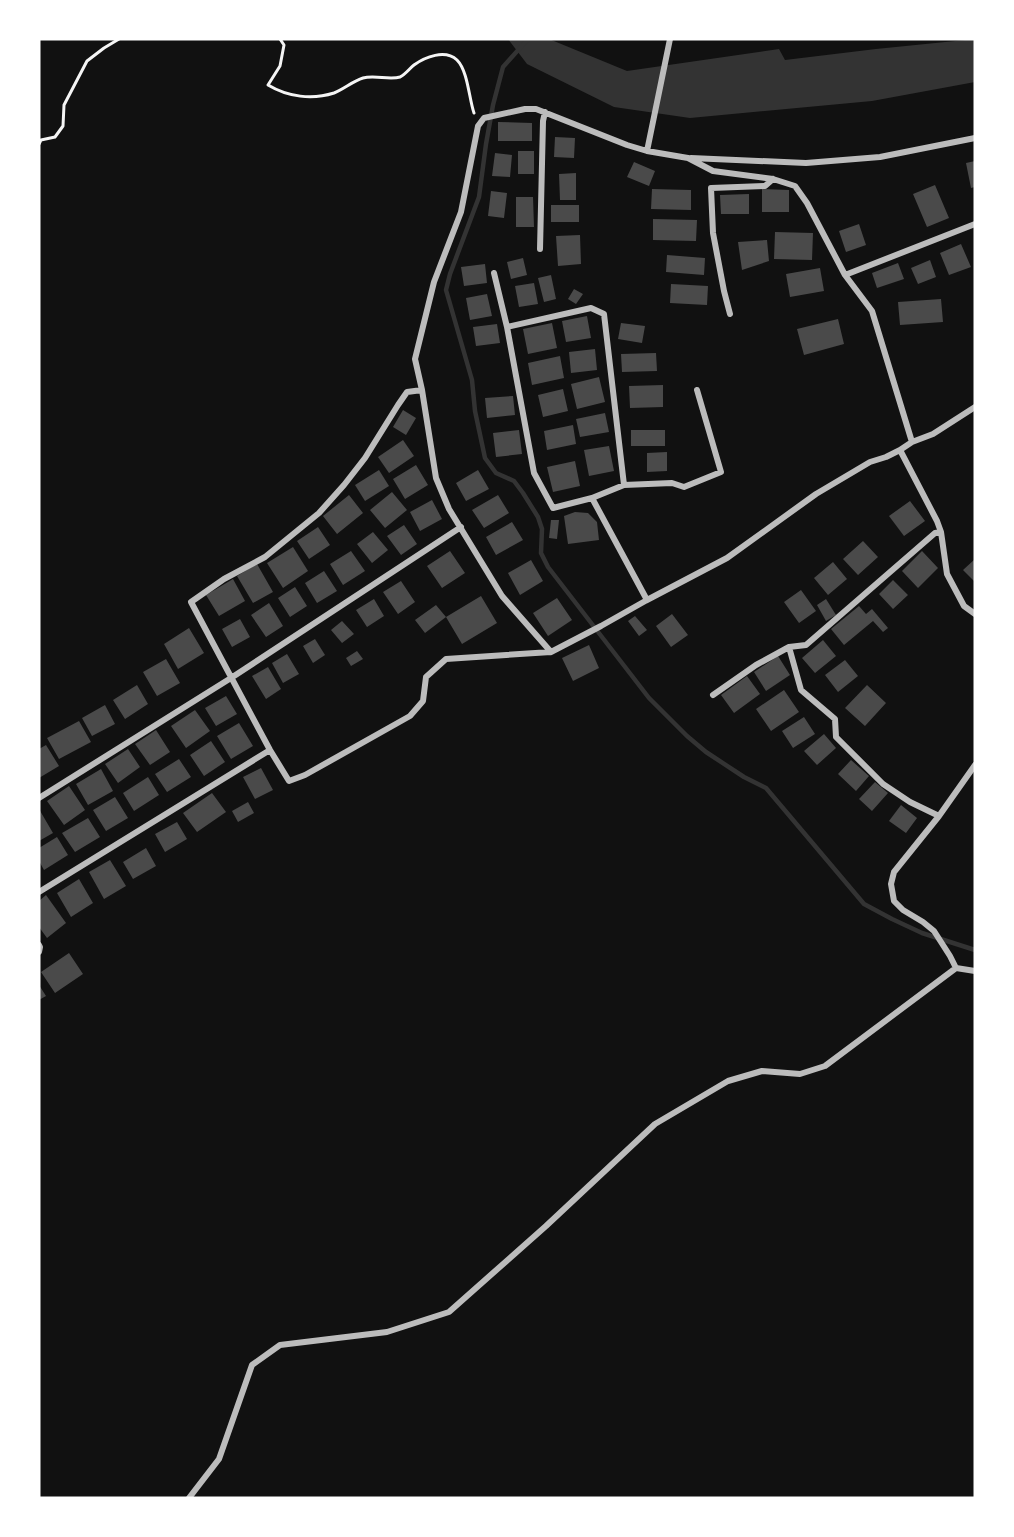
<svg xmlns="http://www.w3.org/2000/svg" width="1014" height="1537" font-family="'Varela Round',sans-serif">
<rect width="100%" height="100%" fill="#111"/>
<path fill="#333" d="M508,39H549L627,71L779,49L785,60L876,49L975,39V82L872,101L690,118L614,107L527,64Z"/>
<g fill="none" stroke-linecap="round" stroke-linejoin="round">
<path stroke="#333" stroke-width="4.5" d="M528,39L503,67L493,105L486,144L479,197L450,274L446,290L472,380L475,411L485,458L496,473L514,481L523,493L538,517L542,529L541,553L548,567L649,698L687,736L706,752L744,777L766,788L864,904L892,919L922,933L975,950"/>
</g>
<path fill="#4a4a4a" d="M498,122L532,123V141H498Z
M555,137L575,138L574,158L554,157Z
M518,151H534V174H518Z
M495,153L512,155L510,177L492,176Z
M975,161V187L971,188L966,163Z
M634,162L655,171L649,186L627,177Z
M576,173V200H560L559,174Z
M935,185L949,218L927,227L913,194Z
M652,189L691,190V210L651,209Z
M762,189L789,190V212H762Z
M491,191L507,193L504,218L488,216Z
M749,194V214H721L720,195Z
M516,197H533L534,227H516Z
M551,205H579V222H551Z
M653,219L697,220L696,241L653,240Z
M859,224L866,245L846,252L839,231Z
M775,232L813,233L812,260L774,259Z
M580,235L581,264L558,266L556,236Z
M767,240L769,261L742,270L738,242Z
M961,244L971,267L949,275L940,253Z
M667,255L705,258L704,275L666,272Z
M523,258L527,275L511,279L507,262Z
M930,260L936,277L918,284L911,268Z
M898,263L904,279L877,288L872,273Z
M485,264L487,283L464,286L461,267Z
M820,268L824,291L790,297L786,274Z
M551,275L556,299L544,302L538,278Z
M534,283L538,304L519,307L515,286Z
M671,284L708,286L707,305L670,303Z
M574,289L583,294L576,304L568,299Z
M487,294L492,316L470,320L466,298Z
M941,299L943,322L900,325L898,302Z
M587,316L591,338L566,342L562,321Z
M838,319L844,344L804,355L797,329Z
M552,323L557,348L528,354L523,329Z
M621,323L645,326L642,343L618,339Z
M497,324L500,343L476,346L473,327Z
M595,349L597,370L571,373L569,352Z
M656,353L657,371L622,372L621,354Z
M560,356L564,378L532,385L528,363Z
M599,377L605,402L577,409L571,384Z
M663,385V407L630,408L629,386Z
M563,389L568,411L543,417L538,395Z
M513,396L515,415L487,418L485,398Z
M403,410L416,418L406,435L393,427Z
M605,413L609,432L580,437L576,419Z
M573,425L576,444L547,450L544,431Z
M519,430L522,454L496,457L493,433Z
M631,430H665V446H631Z
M403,440L414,456L389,473L378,457Z
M609,446L614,471L589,476L584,450Z
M667,452V471L647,472V453Z
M575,461L580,486L553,492L547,467Z
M416,465L428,485L405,499L393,479Z
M379,470L389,486L365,501L355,485Z
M478,470L489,489L466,501L456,483Z
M392,492L407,510L385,528L370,510Z
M349,495L363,513L337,534L323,516Z
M498,495L509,513L484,528L472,510Z
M432,500L442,519L420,531L410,512Z
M910,501L925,521L904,536L889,516Z
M575,512L588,513L597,522L599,540L568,544L564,516Z
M551,520H559L557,539L549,538Z
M512,522L523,540L496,555L486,537Z
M404,525L417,544L401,555L387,536Z
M318,527L330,545L309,559L297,541Z
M373,532L388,550L372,563L357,544Z
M863,541L878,557L858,575L843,559Z
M293,547L308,571L283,588L267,563Z
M351,551L365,571L343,585L330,564Z
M450,551L465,573L442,588L427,566Z
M922,551L938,568L918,588L902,571Z
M975,559V582L963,570Z
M531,560L543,581L520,595L508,573Z
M833,562L847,579L828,595L814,578Z
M257,564L273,592L253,603L237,576Z
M324,571L337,591L317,603L305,583Z
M233,579L245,601L219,616L206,595Z
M893,580L908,595L893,609L879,594Z
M401,581L415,602L398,614L383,592Z
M295,587L307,606L290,617L278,598Z
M801,590L816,611L799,623L784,602Z
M481,596L497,623L462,644L446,617Z
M557,598L572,620L548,636L533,613Z
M374,599L384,616L367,627L356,610Z
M826,599L836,615L826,621L817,605Z
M269,603L283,626L266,637L251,615Z
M436,605L446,617L425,633L415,620Z
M859,606L866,614L872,609L888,628L883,632L873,621L844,645L831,629Z
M672,614L688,635L671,647L656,626Z
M635,616L647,630L639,636L628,621Z
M240,619L250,637L232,647L222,629Z
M342,621L354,634L342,643L331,630Z
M189,628L204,653L178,669L164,644Z
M315,639L325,655L313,663L303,646Z
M823,640L836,656L815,673L802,658Z
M589,645L599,668L573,681L562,658Z
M357,651L363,659L351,666L346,658Z
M287,654L299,674L283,683L272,663Z
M778,656L790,675L766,691L754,672Z
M166,659L180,683L157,696L143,672Z
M845,660L858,676L838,692L825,675Z
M268,667L281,689L266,699L252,676Z
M747,676L760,694L734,713L721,695Z
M137,685L148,704L125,719L113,700Z
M867,685L886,703L865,726L845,708Z
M784,690L799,712L771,731L756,709Z
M226,696L237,714L216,726L205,708Z
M105,705L115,724L92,736L82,718Z
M195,710L210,731L186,748L171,726Z
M804,717L815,734L793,748L782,731Z
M79,721L91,742L59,759L47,738Z
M239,723L253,746L231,759L217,736Z
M156,730L170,752L150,765L135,744Z
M824,734L836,748L817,765L804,751Z
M211,741L225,762L204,776L190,755Z
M46,745L59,766L39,778V749Z
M128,749L140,767L118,783L105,764Z
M179,759L191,777L167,792L155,774Z
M851,760L869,776L856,791L838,774Z
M261,768L273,790L255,799L243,777Z
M101,769L113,791L88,805L76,784Z
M148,777L159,795L134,811L123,793Z
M875,782L888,793L872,811L859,799Z
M69,786L85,810L64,825L47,801Z
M212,793L226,812L197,832L183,813Z
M115,797L128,818L106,831L93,810Z
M248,802L254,813L238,822L232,811Z
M901,805L917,818L906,833L889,821Z
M39,809L53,833L39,841Z
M88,818L100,837L75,852L62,833Z
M177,822L187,839L165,852L155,834Z
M57,837L68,855L44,870L39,861V848Z
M146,848L156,866L133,879L123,862Z
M110,860L126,886L104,899L89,872Z
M79,879L93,903L71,917L57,893Z
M46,895L66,923L47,938L39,927V901Z
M69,953L83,974L55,993L41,972Z
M39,985L46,996L39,1000Z"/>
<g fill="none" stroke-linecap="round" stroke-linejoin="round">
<path stroke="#f5f5f5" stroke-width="3" d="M280,39L284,45L280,66L268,85C288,97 312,100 334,93C344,89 353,81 363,78C374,75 390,80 400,77C405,75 410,68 414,65C425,57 445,49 457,60C468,71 469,99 474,113
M39,144L41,140L55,137L63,126L64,105L87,61L104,48L119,39"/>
<path stroke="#bcbcbc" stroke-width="6" d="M647,151L670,39
M691,158L806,163L880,157L975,138
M540,249L543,121L545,112
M494,273L507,327L534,473L553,508L592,498L647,600
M845,275L975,224
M730,314L724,291L713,233L711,188L765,186L773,179
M507,327L591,308L604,314L624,485
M422,390L407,392L398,405L365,458L344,485L319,513L265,557L224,579L191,602L270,750L289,781L305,775L410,716L423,701L426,677L446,659L551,652L601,626L647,600L727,558L816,494L870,462L886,457L900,450L912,442L872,311L845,275L807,203L795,186L773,179L713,171L688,158L647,151L627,145L536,109H525L484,118L478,126L461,212L434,282L415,359L422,390L436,478L449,509L502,596L551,652
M912,442L933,434L975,407
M900,450L937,521L941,532L947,574L964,606L975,614
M592,498L624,485L672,483L684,487L721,472L697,390
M789,647L801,690L835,719L836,737L883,784L910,802L939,816
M713,695L756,665L789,647L806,645L935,533L941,532
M39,798L231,678L461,527
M39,892L270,750
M39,945L40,947L39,952
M956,968L950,956L934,931L923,922L903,910L894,901L891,884L894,872L939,816L975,765
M189,1498L219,1459L252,1365L280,1345L387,1332L449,1312L546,1226L655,1124L728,1081L762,1071L800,1074L825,1066L956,968L975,971"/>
</g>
<rect width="1014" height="1537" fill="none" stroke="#ffffff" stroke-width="81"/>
</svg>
